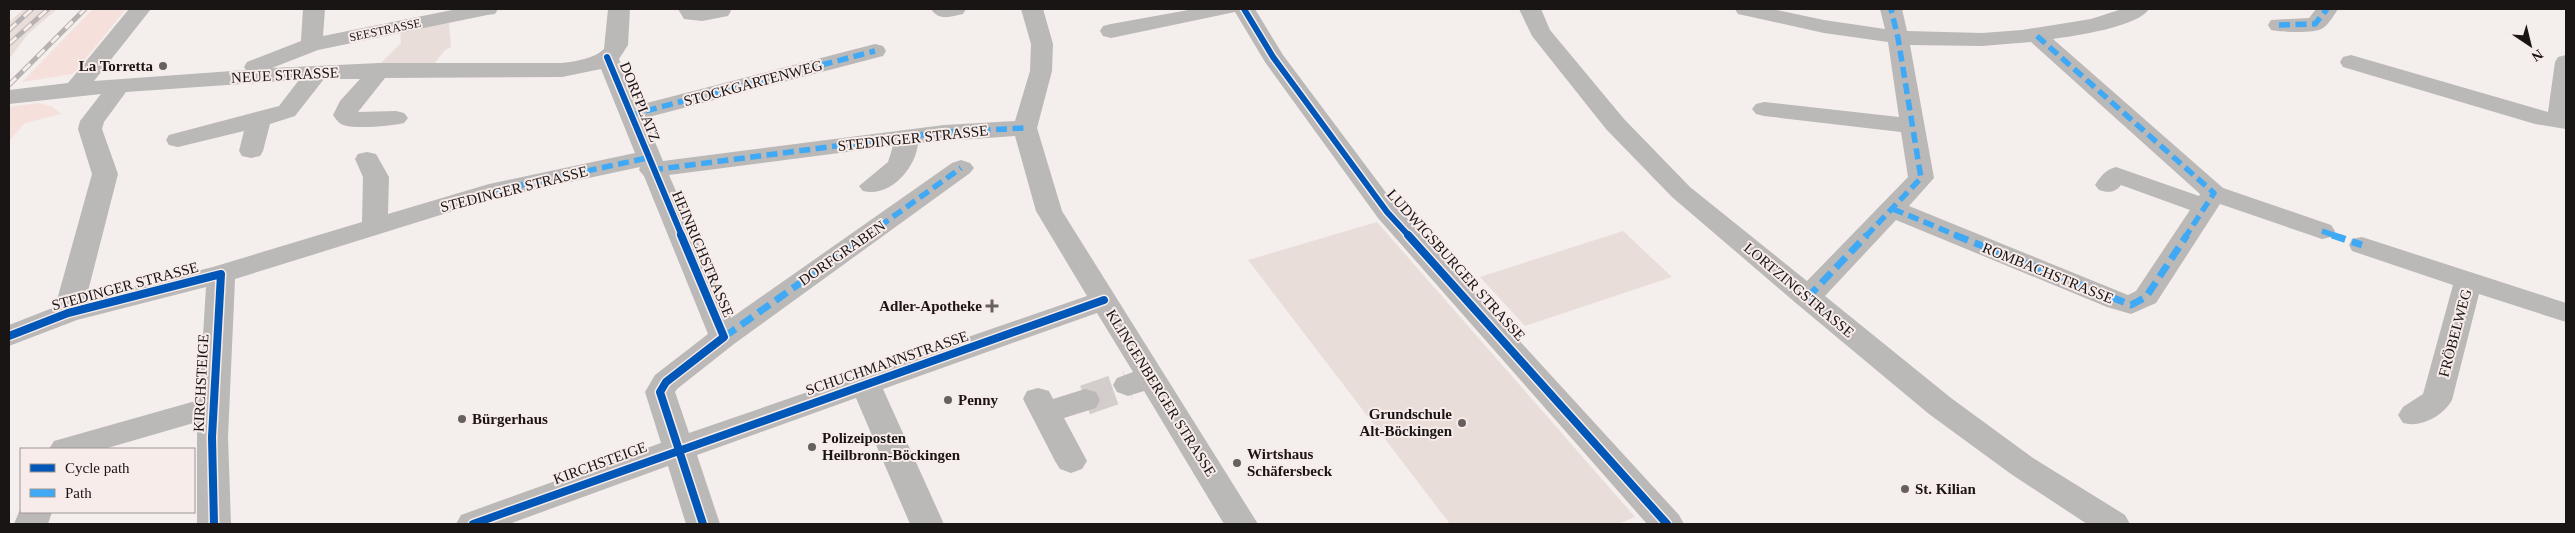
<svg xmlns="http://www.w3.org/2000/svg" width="2575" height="533" font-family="'Times New Roman',serif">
<rect width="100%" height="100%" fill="#f4eeec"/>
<path fill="#e9ddda" d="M24,9H57L28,34L9,59V22Z
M449,23L451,47L445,50L433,65L378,66L401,43L400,33Z
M1377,222L1635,517L1618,524H1450L1248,260Z
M1623,231L1672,277L1525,326L1480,277Z"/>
<path fill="#f6e0dc" d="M93,9H126L73,74L22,82Z
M38,103L51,106L61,114L25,123L9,141V107Z"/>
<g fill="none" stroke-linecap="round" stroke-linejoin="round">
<path stroke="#d3cdcc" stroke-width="30" stroke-dasharray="30 15" stroke-linecap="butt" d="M1085,400L1128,385"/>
<path fill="#bbb8b8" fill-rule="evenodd" d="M129,9H151L94,81L246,70L244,67L247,62L301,41L303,9H325L323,36L457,9H498L495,14L487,15L318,50L272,68L380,63H562C577,61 593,59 604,49L608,9H630L628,45L619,59L639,105L875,44L883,46L886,51L883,56L645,118L663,161L944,125L1015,121L1030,71L1031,44L1021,9H1043L1053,44L1052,71L1037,128L1062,211L1258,524H1224L1144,391L1128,396L1117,392L1113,385L1117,378L1133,372L1097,313L883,389L943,522L942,524H910L856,398L697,455L720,524H686L668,466L509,524H456L461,515L661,443L645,392L655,375L708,334L644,176L639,170L640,167L495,198L235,279L228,437L231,524H197V422L104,449H49L54,441L199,400L206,287L77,320L9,346V325L55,307L92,174L78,129L80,121L101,94L9,104V90L68,83ZM601,69L635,153L489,184L388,214L389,177L376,154L367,152L358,154L355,159L363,177L362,222L213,267L86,299L118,174L102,129L104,122L126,92L299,80L279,106L169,135L166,140L169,145L178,147L244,131L239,151L242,156L251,158L260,156L263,151L270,124L295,116L324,79H360L340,101L333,115C335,118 338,122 341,124C352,130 392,126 404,123L408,118L404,113L396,111L358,112L385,78L562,77ZM1015,136L1036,211L1087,296L689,433L675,392L677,389L734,344L970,173L974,168L970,163L961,160L952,163L731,318L669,175L893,146L888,162L859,186L863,191C890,198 916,168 918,143Z
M678,9H729L731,11L728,16L702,21L684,19Z
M931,9H966L963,14C950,17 939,21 931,9Z
M1194,9H1255L1283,55L1396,206L1679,515L1684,524H1647L1378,218L1265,62L1235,12L1111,38L1103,36L1100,31L1103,26L1111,24Z
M1519,9H1541L1550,30L1624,119L1690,187L1807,281L1908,177L1901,132L1764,116L1756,114L1752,109L1756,104L1764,102L1899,117L1888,42L1824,33L1738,14L1735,9H1772L1824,20L1885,29L1880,9H1902L1907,31L1982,33L2022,30L2091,19L2122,9H2149C2138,27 2074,36 2053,39L2223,188L2331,225L2335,231L2331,237L2322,239L2220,204L2156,303L2131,314L2107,307L1896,220L1825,296L1951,398L2033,458L2125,515L2130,524H2087L2011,474L1929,414L1797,304L1672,197L1606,129L1532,36ZM2031,42L2200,194L2199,196L2116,167C2105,170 2101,176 2095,185L2099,190C2108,193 2115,193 2121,185L2190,210L2136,291L2128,295L1909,206L1934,178L1910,45L1982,46Z
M2316,9H2338C2334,15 2329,24 2323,28C2315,34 2281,32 2271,30L2268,25L2271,20L2309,18Z
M2351,55L2548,112L2555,62L2558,57L2566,55V129L2535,124L2343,67L2340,62L2343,57Z
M2362,237L2566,303V322L2479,294L2452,400C2443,416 2421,428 2403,423L2398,415L2403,407L2423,394L2453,285L2352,251L2349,245L2352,239Z
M1038,388L1049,391L1053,399L1085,389L1096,392L1100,400L1096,408L1064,418L1087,461L1082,469L1071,473L1060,469L1055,461L1023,399L1027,391Z
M21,507V512H52L48,524H14Z"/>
<defs>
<path id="rail" d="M9,30L32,9
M9,44L48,9
M9,85L85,9"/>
</defs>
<use href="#rail" stroke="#b6b2b1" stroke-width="5"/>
<use href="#rail" stroke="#f7ece9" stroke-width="3" stroke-dasharray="10" stroke-linecap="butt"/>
<path stroke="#3fa9f5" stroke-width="5.5" stroke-dasharray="11 5.5" stroke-linecap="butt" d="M2279,25L2315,24L2327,9
M2037,36L2214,193L2186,236
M630,115L875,51
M652,170L944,132L1025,128
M489,192L647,158
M1893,209L1958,236
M2322,231L2336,236
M866,236L961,168
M1866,236L1921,178L1898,38L1891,9"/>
<path stroke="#3fa9f5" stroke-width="7" stroke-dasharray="14 7" stroke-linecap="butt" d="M1955,235L2131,305L2146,297L2187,235
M2332,235L2362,245
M1807,298L1867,235
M724,337L868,235"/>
<defs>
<path id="cycleway-far1" d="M1244,9L1273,57L1387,212L1409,236
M607,57L682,236"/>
<path id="cycleway" d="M681,235L724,337L666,382L660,392L703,524
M1408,235L1667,524
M9,336L68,313L221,274L212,437L214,524
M473,524L1104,300"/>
</defs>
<use href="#cycleway-far1" stroke="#f7ece9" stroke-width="9"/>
<use href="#cycleway" stroke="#f7ece9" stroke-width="11"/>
<use href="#cycleway-far1" stroke="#0057b8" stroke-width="6"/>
<use href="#cycleway" stroke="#0057b8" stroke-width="8"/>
</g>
<g fill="#666160" stroke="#f7ece9" stroke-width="2">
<circle cx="163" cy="66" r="5"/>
<path d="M989.5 298.5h5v5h5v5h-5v5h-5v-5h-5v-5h5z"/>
<circle cx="948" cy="400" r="5"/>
<circle cx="462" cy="419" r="5"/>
<circle cx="1462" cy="423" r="5"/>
<circle cx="812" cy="447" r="5"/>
<circle cx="1237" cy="463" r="5"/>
<circle cx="1905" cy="489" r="5"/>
</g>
<g text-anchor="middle" stroke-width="4" stroke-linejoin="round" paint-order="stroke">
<g font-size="12" fill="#191515" stroke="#f7ece9">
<text transform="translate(385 30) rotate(-12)" y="4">SEESTRASSE</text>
</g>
<g font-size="15" font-weight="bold" fill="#191515" stroke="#f7ece9" text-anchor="start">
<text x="153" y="71" text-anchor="end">La Torretta</text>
<text x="982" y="311" text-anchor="end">Adler-Apotheke</text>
<text x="958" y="405">Penny</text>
<text x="1452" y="419" text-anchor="end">Grundschule<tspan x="1452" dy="17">Alt-Böckingen</tspan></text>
<text x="472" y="424">Bürgerhaus</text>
<text x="822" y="443">Polizeiposten<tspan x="822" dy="17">Heilbronn-Böckingen</tspan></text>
<text x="1247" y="459">Wirtshaus<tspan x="1247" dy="17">Schäfersbeck</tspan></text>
<text x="1915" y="494">St. Kilian</text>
</g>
<g font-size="15" fill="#191515" stroke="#f7ece9">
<text transform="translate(285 75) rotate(-3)" y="5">NEUE STRASSE</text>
<text transform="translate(753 83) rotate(-15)" y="5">STOCKGARTENWEG</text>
<text transform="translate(640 102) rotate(68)" y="5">DORFPLATZ</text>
<text transform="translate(913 138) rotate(-6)" y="5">STEDINGER STRASSE</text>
<text transform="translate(514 189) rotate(-14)" y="5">STEDINGER STRASSE</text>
<text transform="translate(842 253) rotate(-35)" y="5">DORFGRABEN</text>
<text transform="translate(703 254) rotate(67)" y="5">HEINRICHSTRASSE</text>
<text transform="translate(1456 265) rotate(48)" y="5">LUDWIGSBURGER STRASSE</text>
<text transform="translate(2048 273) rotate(22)" y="5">ROMBACHSTRASSE</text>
<text transform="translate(125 286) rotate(-15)" y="5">STEDINGER STRASSE</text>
<text transform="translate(1799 290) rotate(40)" y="5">LORTZINGSTRASSE</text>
<text transform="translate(2455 333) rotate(-75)" y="5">FRÖBELWEG</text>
<text transform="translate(887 363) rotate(-19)" y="5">SCHUCHMANNSTRASSE</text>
<text transform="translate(201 383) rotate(-87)" y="5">KIRCHSTEIGE</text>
<text transform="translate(1161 393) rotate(58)" y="5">KLINGENBERGER STRASSE</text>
<text transform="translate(600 463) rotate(-20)" y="5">KIRCHSTEIGE</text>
</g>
</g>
<rect width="2575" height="533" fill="none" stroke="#191515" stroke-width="20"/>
<rect x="20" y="448" width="175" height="65" fill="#f7ece9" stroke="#9e9694"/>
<rect x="30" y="464" width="25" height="8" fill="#0057b8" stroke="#9e9694"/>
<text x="65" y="473" font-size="15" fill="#191515">Cycle path</text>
<rect x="30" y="489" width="25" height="8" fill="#3fa9f5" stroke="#9e9694"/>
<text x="65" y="498" font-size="15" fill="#191515">Path</text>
<g transform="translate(2530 45) rotate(145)" stroke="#f7ece9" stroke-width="4" paint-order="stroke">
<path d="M0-4L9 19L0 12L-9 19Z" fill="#191515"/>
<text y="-8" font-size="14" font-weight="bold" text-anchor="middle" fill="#191515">N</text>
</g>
</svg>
